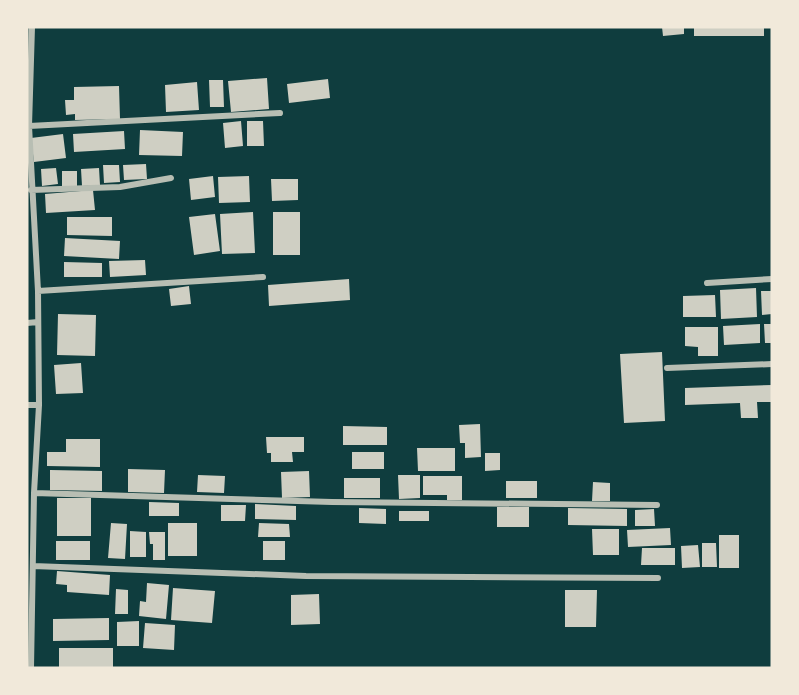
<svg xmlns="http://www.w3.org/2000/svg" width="799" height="695" font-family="'IBM Plex Sans',sans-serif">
<rect width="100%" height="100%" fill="#0f3d3e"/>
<path fill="#cfcfc3" d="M662,27H684V34L663,36Z
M694,27H764V36H694Z
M267,78L269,109L231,112L228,81Z
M328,79L330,98L289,103L287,84Z
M209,80H223L224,107H210Z
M197,82L199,110L166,112L165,85Z
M119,86L120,119L75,120V114L66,115L65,100H74V87Z
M241,121L243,146L225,148L223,123Z
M247,121H263L264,146H247Z
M140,130L183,132L182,156L139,155Z
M124,131L125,149L74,152L73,134Z
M63,134L66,158L34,162L31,138Z
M146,164L147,179L124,180L123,165Z
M103,165H119L120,182L104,183Z
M56,168L58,184L42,186L41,169Z
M99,168L100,185L82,186L81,169Z
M62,171H77V186H62Z
M213,176L215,197L191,200L189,179Z
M249,176L250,202L219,203L218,177Z
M271,179H298V200L272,201Z
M93,190L95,210L46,213L45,194Z
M253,212L255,253L222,254L220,214Z
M273,212H300V255H273Z
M215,214L220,251L194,255L189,217Z
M67,217H112V236L67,235Z
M65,238L120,241L119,259L64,256Z
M145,260L146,275L110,277L109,261Z
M64,262L102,263V277H64Z
M349,279L350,300L269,306L268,285Z
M189,286L191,304L171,306L169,289Z
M756,288L757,317L721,319L720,290Z
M761,291H772V314L762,315Z
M715,295L716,317H683V296Z
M58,314L96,315L95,356L57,355Z
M760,324V343L724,345L723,326Z
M764,324H772V343H765Z
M685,327H718V356H698V347L685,346Z
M662,352L665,421L624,423L620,354Z
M81,363L83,393L56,394L54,365Z
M772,385V402H757L758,418H741L740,403L685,405V388Z
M480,424L481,457L465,458V443H460L459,425Z
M343,426L387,427V445H343Z
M266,437H304V452H292L293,462H271V453H267Z
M66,439H100V467L47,466V452H66Z
M417,448H455V471H418Z
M352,452H384V469H352Z
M485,453H500V470L485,471Z
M128,469L165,470L164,493L128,492Z
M50,470L102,471V491L50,490Z
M309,471L310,497L282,498L281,472Z
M198,475L225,476L224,493L197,492Z
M398,475H420V498L399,499Z
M423,476H462V500H447V495H423Z
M344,478H380V498H344Z
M506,481H537V498H506Z
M593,482L610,483V501H592Z
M57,498H91V536H57Z
M149,502L179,503V516H149Z
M255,504L296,506V520L255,519Z
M221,505H246L245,521H221Z
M497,507H529V527H497Z
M359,508L386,509V524L359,523Z
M568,508L627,509V526L568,525Z
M654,509L655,526H635V510Z
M399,511H429V521H399Z
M111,523L127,524L125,559L108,558Z
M168,523H197V556H168Z
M259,523L289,524L290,537H258Z
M670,528L671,545L628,547L627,530Z
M592,529H619V555H593Z
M130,531L146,532V557H130Z
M149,532H165V560H153V544H150Z
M719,535H739V568H719Z
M56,541H90V560H56Z
M263,541H285V560H263Z
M702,543H716L717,567H702Z
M698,545L700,567L682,568L681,546Z
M642,548H675V565H641Z
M57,571L110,575L109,595L67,592V585L56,584Z
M147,583L169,585L166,619L139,616L140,601L146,602Z
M173,588L215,591L212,623L171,620Z
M116,589L128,590V614H115Z
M565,590H597L596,627H565Z
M319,594L320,624L291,625V595Z
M109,618V640L53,641V619Z
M139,621V646H117V622Z
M145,623L175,625L174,650L143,648Z
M59,648H113V668H59Z"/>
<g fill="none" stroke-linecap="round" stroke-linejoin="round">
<path stroke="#b8beb3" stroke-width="6" d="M29,126L280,113
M31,190L120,187L171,178
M707,283L772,279
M38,291L263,277
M27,323L38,322
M667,368L772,364
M27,405H39
M34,493L332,502L657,505
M33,566L306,576L658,578
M31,668L34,493L39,405L38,291L29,126L32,27"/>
</g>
<rect width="799" height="695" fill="none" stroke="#f1e9da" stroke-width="57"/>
</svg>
